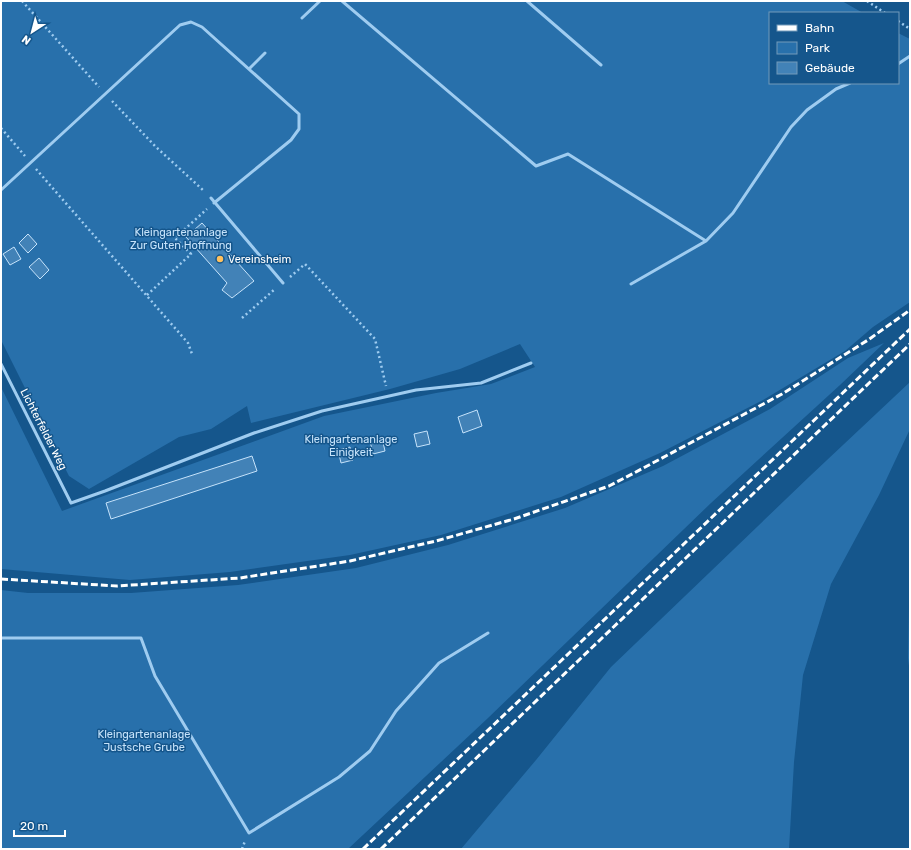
<svg xmlns="http://www.w3.org/2000/svg" width="911" height="850" font-family="Rubik,sans-serif">
<rect width="100%" height="100%" fill="#15568c"/>
<path fill="#2870ab" d="M1,1H842L863,13H770V83H898V33L910,39V302L873,327L845,351L763,400L660,453L561,497L441,535L350,555L230,572L130,580L1,569V387L62,511L324,416L436,393L491,384L535,367L520,344L460,369L390,389L251,423L247,406L211,429L179,437L89,489L69,476L1,340Z
M884,343L840,385L711,503L488,718L348,849H1V590L28,593H131L238,585L356,568L448,545L565,508L663,466L770,409L848,358Z
M910,382V429L879,495L831,584L803,675L794,762L789,849H461L536,760L611,667L810,476Z
M910,554V674L908,658Z"/>
<path fill="#4282b7" stroke="#c6e3fb" d="M202,223L254,281L232,298L222,290L227,283L186,237Z
M28,234L37,244L28,253L19,243Z
M14,247L21,259L10,265L3,254Z
M39,258L49,270L40,279L29,267Z
M477,410L482,426L463,433L458,417Z
M427,431L430,444L417,447L414,434Z
M382,438L385,451L373,454L370,441Z
M350,447L353,460L341,463L338,450Z
M252,456L257,471L111,519L106,503Z"/>
<g fill="none" stroke-linecap="round" stroke-linejoin="round">
<path stroke="#9fccf0" stroke-width="2.5" stroke-dasharray="2 3" stroke-linecap="butt" d="M22,1L99,87
M867,1L885,13
M898,21L910,29
M112,101L156,147L204,191
M1,128L25,156
M36,169L188,343L192,354
M290,277L305,264L375,339L386,386
M147,295L191,254L175,238L207,209
M242,318L275,289
M242,849L245,841"/>
<path stroke="#9fccf0" stroke-width="3" d="M342,1L536,166L568,154L706,241
M527,1L601,65
M302,18L320,1
M898,64L910,56
M249,69L265,53
M1,190L180,25L191,22L202,27L299,114V129L291,140L214,203
M211,198L283,283
M631,284L706,241L733,213L791,127L807,110L836,89L850,83
M1,364L71,503L105,491L254,433L322,411L416,390L481,383L531,363
M1,638H141L155,676L249,833L339,777L370,751L396,711L439,663L488,633"/>
<path stroke="#fff" stroke-width="3" stroke-dasharray="7 3" stroke-linecap="butt" d="M1,579L117,586L240,578L350,561L436,541L514,519L609,486L634,473L782,394L868,340L910,310
M363,849L910,329
M381,849L910,344"/>
</g>
<circle fill="#ffc05e" stroke="#15568c" stroke-width="1.5" cx="220" cy="259" r="4"/>
<g text-anchor="middle" stroke-width="3" stroke-linejoin="round" paint-order="stroke">
<g font-size="11" fill="#c6e3fb" stroke="#15568c">
<text x="181" y="236">Kleingartenanlage<tspan x="181" dy="13">Zur Guten Hoffnung</tspan></text>
<text x="351" y="443">Kleingartenanlage<tspan x="351" dy="13">Einigkeit</tspan></text>
<text x="144" y="738">Kleingartenanlage<tspan x="144" dy="13">Justsche Grube</tspan></text>
</g>
<g font-size="11" fill="#fff" stroke="#15568c" text-anchor="start">
<text x="228" y="263">Vereinsheim</text>
</g>
<g font-size="11" fill="#fff" stroke="#15568c">
<text transform="translate(44 429) rotate(63)" y="4">Lichterfelder Weg</text>
</g>
</g>
<rect width="911" height="850" fill="none" stroke="#ffffff" stroke-width="4"/>
<rect x="769" y="12" width="130" height="72" fill="#15568c" stroke="#739aba"/>
<rect x="777" y="25" width="20" height="6" fill="#ffffff" stroke="#739aba"/>
<text x="805" y="32" font-size="12" fill="#ffffff">Bahn</text>
<rect x="777" y="42" width="20" height="12" fill="#2870ab" stroke="#739aba"/>
<text x="805" y="52" font-size="12" fill="#ffffff">Park</text>
<rect x="777" y="62" width="20" height="12" fill="#4282b7" stroke="#739aba"/>
<text x="805" y="72" font-size="12" fill="#ffffff">Gebäude</text>
<g transform="translate(32 32) rotate(216)" stroke="#15568c" stroke-width="3" paint-order="stroke">
<path d="M0-3L7 15L0 10L-7 15Z" fill="#ffffff"/>
<text y="-6" font-size="11" font-weight="bold" text-anchor="middle" fill="#ffffff">N</text>
</g>
<path d="M14 830v6h51v-6" fill="none" stroke="#ffffff" stroke-width="2"/>
<text x="20" y="830" font-size="12" fill="#ffffff" stroke="#15568c" stroke-width="3" paint-order="stroke">20 m</text>
</svg>
